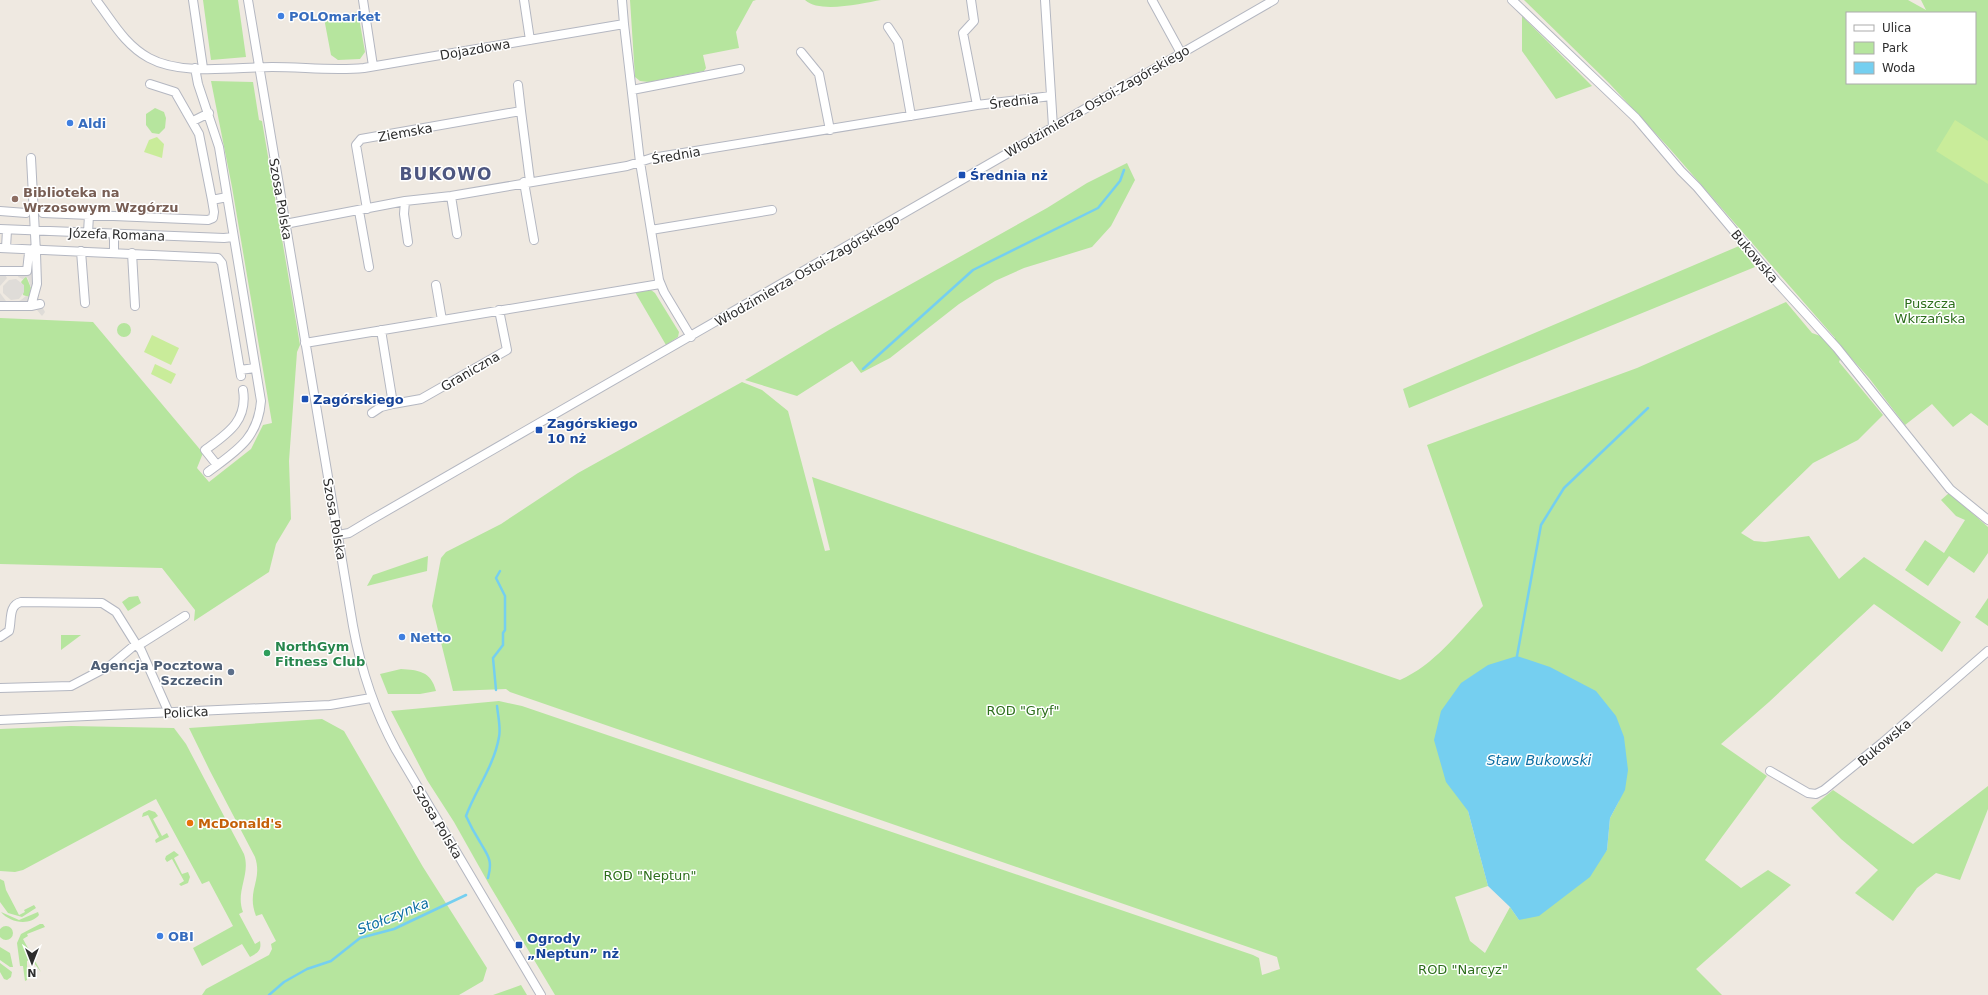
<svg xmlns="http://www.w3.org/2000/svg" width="1988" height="995" font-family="'DejaVu Sans',sans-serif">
<rect width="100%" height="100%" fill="#efe9e1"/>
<path fill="#b6e59e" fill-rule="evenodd" d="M203,0H238L246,57L211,60Z
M630,0H756L753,1L736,32L739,48L703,55L706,68L704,71L649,82L640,81L635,77Z
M805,0H881C863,3 820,14 805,0Z
M1524,0H1908L1926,10L1921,0H1988V426L1971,413L1953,427L1932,404L1905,425L1869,378L1844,350L1839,362L1883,415L1858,440L1813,463L1741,533L1754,541L1765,542L1809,536L1839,579L1864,557L1961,622L1942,652L1874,604L1769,702L1721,744L1767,776L1705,860L1741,888L1768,870L1791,885L1696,969L1722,995H555L490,886L454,822L427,780L391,711L499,701L522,706L1253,955L1259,958L1262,975L1280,969L1277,957L510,692L506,689L453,691L432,606L441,558L446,552L501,524L578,473L742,382L762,390L788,411L825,551L830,550L812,477L1400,680C1434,665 1458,633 1483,606L1427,445L1637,368L1786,302L1812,333L1832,340L1835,338L1670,149L1609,83ZM1847,13H1975V83H1847ZM1619,801L1610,818L1607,850L1519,920L1510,907L1485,953L1470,941L1455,897L1488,886L1468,811Z
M358,12L365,52L360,59L338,60L331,55L324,18Z
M1522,16L1592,86L1556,99L1522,51Z
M211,81L253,82L259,120L262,121L300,345L297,352L289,461L291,519L276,544L269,572L194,621L195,610L162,568L0,564V318L93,322L203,453L197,468L209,482L251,449L263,425L272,423L232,187Z
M155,108L164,112L166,118L165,128L159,134L152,133L146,125V114Z
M1127,163L1135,180L1111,226L1092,247L1024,268L995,281L959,304L890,358L861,373L852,361L797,396L745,380L829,330L1047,208L1087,183Z
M1739,246L1755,267L1409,408L1403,389Z
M26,276L31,288L29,297L23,295L24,287L21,282Z
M651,290L655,293L679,332L678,337L666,345L635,292Z
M117 330a7 7 0 1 1 14 0a7 7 0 1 1-14 0Z
M1949,493L1988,527V553L1974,573L1949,556L1928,586L1905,570L1925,540L1944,553L1965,520L1956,516L1941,500Z
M428,556L427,571L367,586L373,575Z
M138,596L141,603L128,611L122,602L129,597Z
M1988,598V626L1975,617Z
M61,635H81L61,650Z
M401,669C418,670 431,671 436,691L420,694H388L380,674Z
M322,719L344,731L423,867L487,968L483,981L459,995H202L206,989L269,955L272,949L271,944L276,941L262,914L256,916C246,890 263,881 255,857L210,771L189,728Z
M71,726L174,728L186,744L244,854C251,875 235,891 243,912L239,914L255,944L260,941C262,951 257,953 250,957L242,944L202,966L193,948L233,926L209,881L202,884L156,799L23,870L15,872L0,871V729Z
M1988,786V809L1960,880L1936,873L1917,888L1893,921L1855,893L1878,870L1841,839L1811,808L1833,790L1913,844Z
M149,810L155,812L158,816L153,819L162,836L167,833L169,837L156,843L155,840L159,837L148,815L142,817L143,813Z
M174,851L179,855L174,858L182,874L188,872L190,877L188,883L181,886L179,884L184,881L172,859L167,862L165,859L166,856Z
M0,879L4,881L6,890L19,915L25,912L24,910L34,905L36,908L22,917L8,913L0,902Z
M1,912L19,920L38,912L39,915C30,926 10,923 1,912Z
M40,924H43L45,927L27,934L28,936L23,939L41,972L31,959L27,961V980L25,981L23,966H20L17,943L21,934Z
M-1 933a7 7 0 1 1 14 0a7 7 0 1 1-14 0Z
M0,947L10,953L13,967H10L0,960Z
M0,963L12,972L11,977L7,980L4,979L0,972Z
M521,985L527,995H493Z"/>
<path fill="#c9ec9a" d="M1955,120L1988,141V184L1936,151Z
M157,137L164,144L162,158L144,152L149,140Z
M152,335L179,348L171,365L144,352Z
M155,364L176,374L171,384L151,374Z"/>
<path fill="#dfdcd8" d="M39,252L38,298L45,312L42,316L37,310L0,309V293L6,301L15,303L21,300L26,296L29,297L31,288L28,278L26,277L23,279L18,277L19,274L5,275L7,278L0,286V269L25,270V264Z
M16,279L24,285V292L19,299L11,300L3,293V286L9,280Z"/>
<path fill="#75cff0" d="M1517,656L1550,667L1596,691L1616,716L1624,737L1628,770L1625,790L1610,818L1607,850L1590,877L1539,916L1519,920L1510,907L1488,886L1468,811L1446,782L1434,740L1441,711L1461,683L1488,665Z"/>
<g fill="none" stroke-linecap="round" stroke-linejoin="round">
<path stroke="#75cff0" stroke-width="2.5" d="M863,369L973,270L1098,208L1120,181L1124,170
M1517,656L1541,525L1564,488L1648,408
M496,690L493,658L503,645V633L505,630V596L496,578L500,571
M488,878C493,860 488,856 480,842C475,834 470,825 466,816C476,789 494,766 499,737C501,728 498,716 497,706
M269,995L284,982L307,969L331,961L360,938L394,929L466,895"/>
<defs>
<path id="minor" d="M96,0C113,22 124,44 149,58C182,76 235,67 272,67C303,67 333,71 364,68L624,24L640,162L659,280L664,292L691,337
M193,0L203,68
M248,0L353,626C361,670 374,710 396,750L541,995
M363,0L373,66
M524,0L530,40
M622,0L624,24
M971,0L974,21L963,33L977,105
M1045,0L1053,127
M1152,0L1181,53
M1512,0L1636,118L1681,171L1697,187L1776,281L1837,348L1950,489L1988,520
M888,27L898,42L911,116
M801,52L819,74L830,130
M195,68L198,84L219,147L261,401C258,439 236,451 208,472
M150,84L175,92L199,134L212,200
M518,85L521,111
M632,90L740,69
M193,121L209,113
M31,158L36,253H34
M524,182L534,240
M451,196L457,234
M405,201L404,214L408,242
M367,209L356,145L361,139L521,111L530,181
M0,211L26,213
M359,211L369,267
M43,213L208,220L213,218L214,212L212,200L227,197
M285,224L405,201L451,196L627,166L652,158L977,105L1051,96
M0,229L224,238L233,237
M651,230L772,210
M88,233L89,215
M0,248L218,258L222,263L241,376
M6,248L7,230
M81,251L85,303
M114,253V234
M132,253L135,306
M0,271H27L29,253
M436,285L442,320
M0,306H31L40,304
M31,306L37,284L36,253
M381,330L393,404L421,399L507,350L499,310
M305,343L660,284
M240,370L255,368
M372,413L381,407L393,404
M217,465L205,450C227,434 248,421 243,390
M338,535L349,533L369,521L1274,0
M0,637L9,631C12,621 8,605 21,602L102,603L116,612L136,644L139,645L185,616
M0,688L71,686L111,665L136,644L141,650L169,713
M0,720L330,705L371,698
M1770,771L1808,793L1816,794L1824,790L1882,743L1988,651"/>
</defs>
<use href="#minor" stroke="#b4b7c1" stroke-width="10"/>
<use href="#minor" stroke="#fff" stroke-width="8"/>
</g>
<g fill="#3f7fe0" stroke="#fff" stroke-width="1.5">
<circle cx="281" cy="16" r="4"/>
<circle cx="70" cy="123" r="4"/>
<circle cx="402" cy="637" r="4"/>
<circle cx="160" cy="936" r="4"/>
</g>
<g fill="#1a4fb4" stroke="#fff" stroke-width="1.5">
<rect x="958" y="171" width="8" height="8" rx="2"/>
<rect x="301" y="395" width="8" height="8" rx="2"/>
<rect x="535" y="426" width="8" height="8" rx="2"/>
<rect x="515" y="941" width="8" height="8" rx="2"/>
</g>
<circle fill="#8d6e63" stroke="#fff" stroke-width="1.5" cx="15" cy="199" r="4"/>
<circle fill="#2e9e5b" stroke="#fff" stroke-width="1.5" cx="267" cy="653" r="4"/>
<circle fill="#5c6f8a" stroke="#fff" stroke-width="1.5" cx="231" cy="672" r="4"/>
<circle fill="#e8710a" stroke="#fff" stroke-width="1.5" cx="190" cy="823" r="4"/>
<g text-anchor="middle" stroke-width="3" stroke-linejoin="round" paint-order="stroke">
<g font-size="13" font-weight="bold" fill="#366cbe" stroke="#fff" text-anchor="start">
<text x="289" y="21">POLOmarket</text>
<text x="78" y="128">Aldi</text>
<text x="410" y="642">Netto</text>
<text x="168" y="941">OBI</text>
</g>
<g font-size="13" fill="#2e2e2e" stroke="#fff">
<text transform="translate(475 49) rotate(-10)" y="5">Dojazdowa</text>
<text transform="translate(1014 101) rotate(-7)" y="5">Średnia</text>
<text transform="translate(1097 101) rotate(-30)" y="5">Włodzimierza Ostoi-Zagórskiego</text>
<text transform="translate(405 132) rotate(-10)" y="5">Ziemska</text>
<text transform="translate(676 155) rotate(-10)" y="5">Średnia</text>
<text transform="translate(281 199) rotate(80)" y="5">Szosa Polska</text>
<text transform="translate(117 234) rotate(2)" y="5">Józefa Romana</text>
<text transform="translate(1755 256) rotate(50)" y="5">Bukowska</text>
<text transform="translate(807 270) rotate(-30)" y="5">Włodzimierza Ostoi-Zagórskiego</text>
<text transform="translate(470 371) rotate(-30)" y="5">Graniczna</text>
<text transform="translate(335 519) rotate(80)" y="5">Szosa Polska</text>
<text transform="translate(186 712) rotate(-3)" y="5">Policka</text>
<text transform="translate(1884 742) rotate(-40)" y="5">Bukowska</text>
<text transform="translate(438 822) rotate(59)" y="5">Szosa Polska</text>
</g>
<g font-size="13" font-weight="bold" fill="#164399" stroke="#fff" text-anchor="start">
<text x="970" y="180">Średnia nż</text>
<text x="313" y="404">Zagórskiego</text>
<text x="547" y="428">Zagórskiego<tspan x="547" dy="15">10 nż</tspan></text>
<text x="527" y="943">Ogrody<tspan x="527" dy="15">„Neptun” nż</tspan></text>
</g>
<g font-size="13" font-weight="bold" fill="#785e54" stroke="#fff" text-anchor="start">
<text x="23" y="197">Biblioteka na<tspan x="23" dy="15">Wrzosowym Wzgórzu</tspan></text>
</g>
<g font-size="13" fill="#2c6e1b" stroke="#fff">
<text x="1930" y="308">Puszcza<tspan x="1930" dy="15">Wkrzańska</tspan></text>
<text x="1023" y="715">ROD "Gryf"</text>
<text x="650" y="880">ROD "Neptun"</text>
<text x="1463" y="974">ROD "Narcyz"</text>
</g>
<g font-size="13" font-weight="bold" fill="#27864d" stroke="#fff" text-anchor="start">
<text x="275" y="651">NorthGym<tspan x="275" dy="15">Fitness Club</tspan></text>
</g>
<g font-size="13" font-weight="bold" fill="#4e5e75" stroke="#fff" text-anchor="end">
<text x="223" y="670">Agencja Pocztowa<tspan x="223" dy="15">Szczecin</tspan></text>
</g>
<g font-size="13" font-weight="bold" fill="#c56008" stroke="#fff" text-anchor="start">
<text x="198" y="828">McDonald's</text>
</g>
<g font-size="14" font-style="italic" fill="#0d6fa3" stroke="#fff">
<text x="1539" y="765">Staw Bukowski</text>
<text transform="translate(393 916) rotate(-22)" y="5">Stołczynka</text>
</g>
<g font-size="17" font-weight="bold" letter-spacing="1" fill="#4d5680" stroke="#fff">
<text x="446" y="180">BUKOWO</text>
</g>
</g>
<rect x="1846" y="12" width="130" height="72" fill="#ffffff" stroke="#ababab"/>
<rect x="1854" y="25" width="20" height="6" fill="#ffffff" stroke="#ababab"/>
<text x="1882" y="32" font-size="12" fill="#2e2e2e">Ulica</text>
<rect x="1854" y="42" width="20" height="12" fill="#b6e59e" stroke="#ababab"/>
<text x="1882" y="52" font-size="12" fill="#2e2e2e">Park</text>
<rect x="1854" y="62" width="20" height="12" fill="#75cff0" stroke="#ababab"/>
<text x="1882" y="72" font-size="12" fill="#2e2e2e">Woda</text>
<g transform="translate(32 963) rotate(180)" stroke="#ffffff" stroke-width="3" paint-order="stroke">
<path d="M0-3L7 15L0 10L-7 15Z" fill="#2e2e2e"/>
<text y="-6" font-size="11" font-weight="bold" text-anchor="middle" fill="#2e2e2e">N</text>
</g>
</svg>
